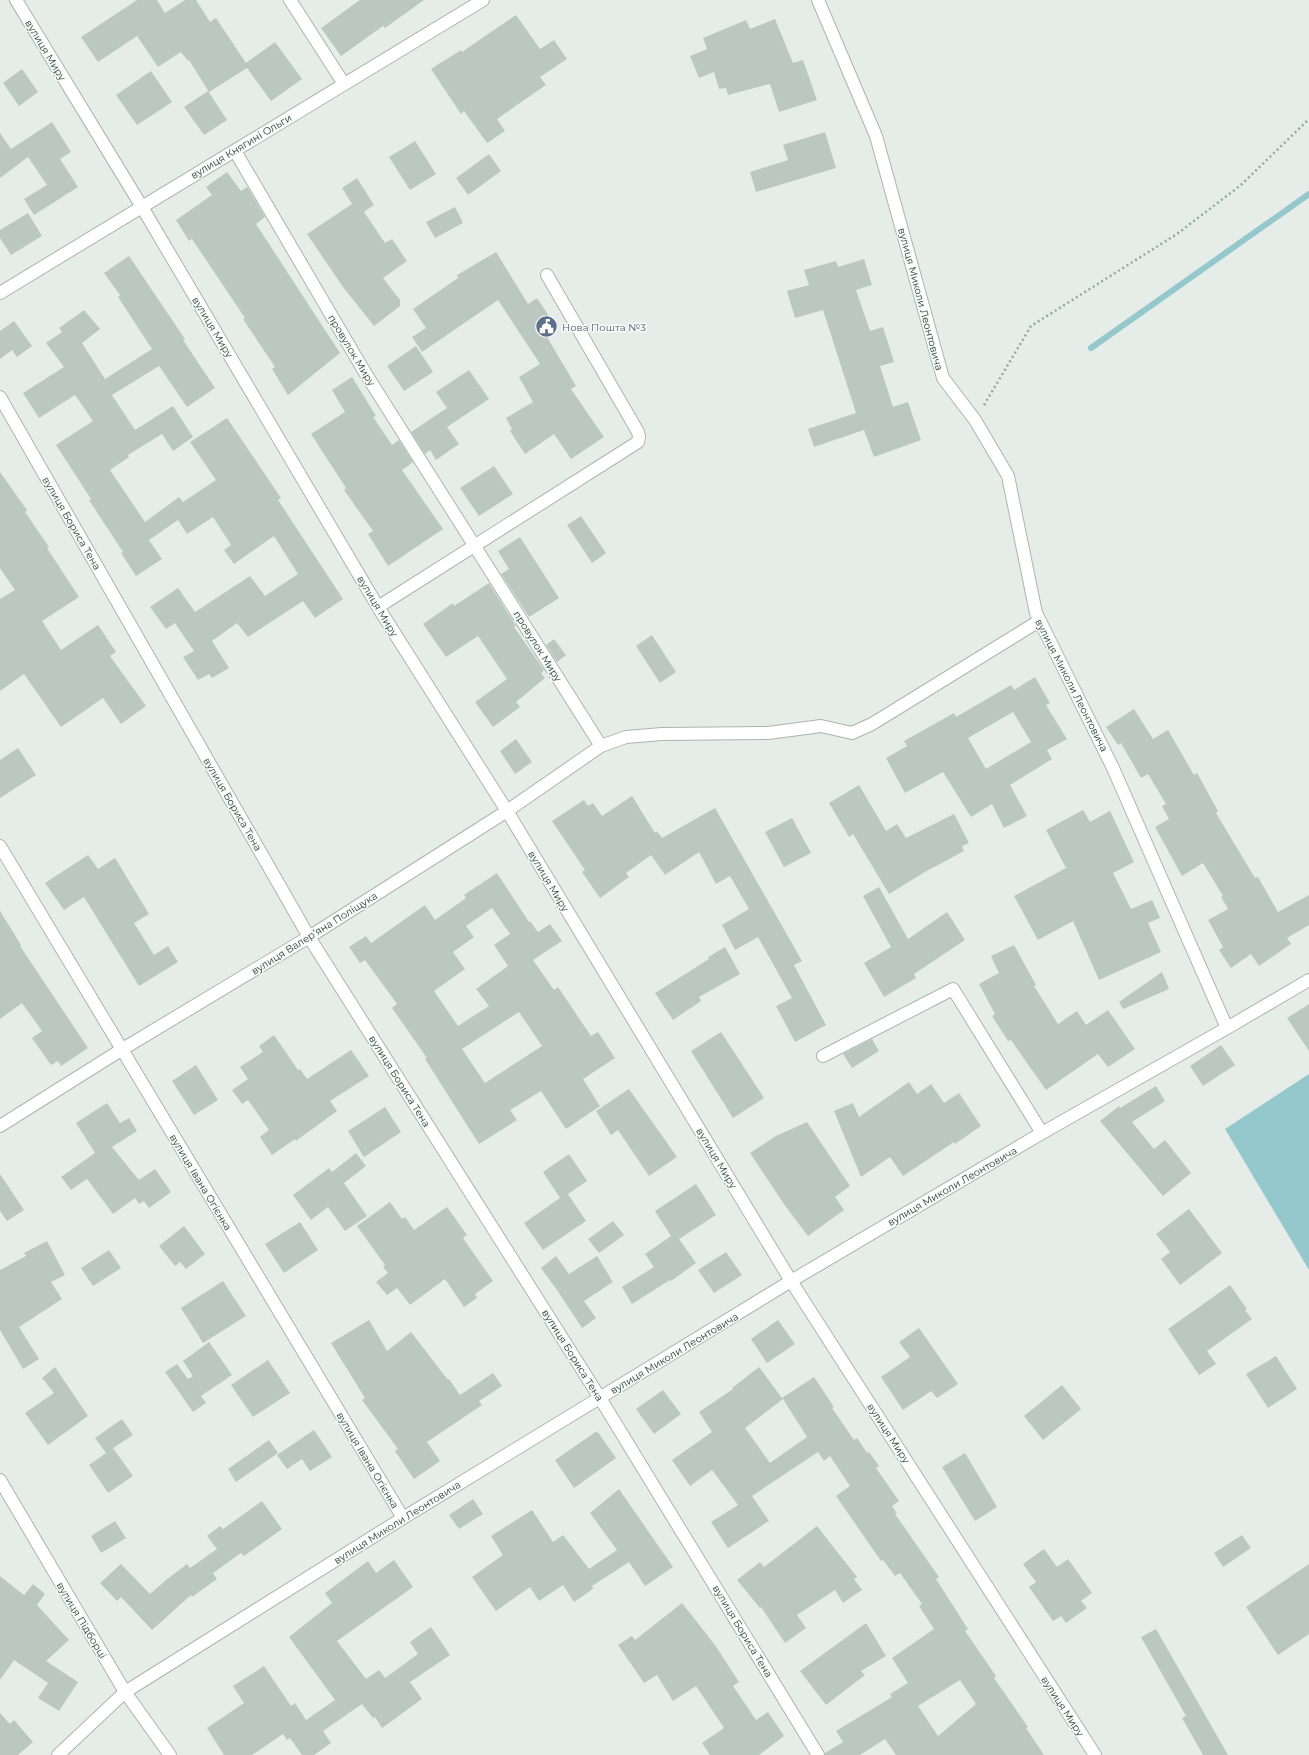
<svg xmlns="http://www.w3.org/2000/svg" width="1309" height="1755" font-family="Montserrat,sans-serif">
<rect width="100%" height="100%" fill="#e6ede9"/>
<path fill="#95c8cc" d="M1309,1074V1270L1225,1129Z"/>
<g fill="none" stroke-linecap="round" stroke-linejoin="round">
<path stroke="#95c8cc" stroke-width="6" d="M1091,348L1309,194"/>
</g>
<path fill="#bbc8c2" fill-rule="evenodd" d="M137,0H157L165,13L185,0H196L210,22L216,18L246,63L275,42L302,79L271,101L247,68L209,92L189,60L188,61L181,52L158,67L137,36L98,62L81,37Z
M360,0H424L385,28L383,26L341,56L321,28Z
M516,15L540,49L554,40L567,59L540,77L546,85L497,119L505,131L487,143L464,111L461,114L431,69L461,50L462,52Z
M775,19L793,63L803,60L817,100L779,112L770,84L728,95L726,88L719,89L714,72L699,78L690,56L707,49L703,38L746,20L750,29Z
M22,69L38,92L19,106L3,83Z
M151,71L172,102L137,125L116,95Z
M208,91L227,120L204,135L184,107Z
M52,122L71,152L60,159L78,187L34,215L24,199L47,185L28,157L0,178V133L11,149Z
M825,132L836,168L756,192L750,172L788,160L783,145Z
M415,141L436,174L410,190L389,157Z
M489,154L501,171L468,195L456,178Z
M227,172L241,191L247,187L248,188L265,217L256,224L340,353L288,395L272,369L275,367L243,319L245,318L192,239L189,241L176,220L212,195L206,187Z
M357,178L374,205L364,212L385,243L392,239L407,261L383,278L400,300V306L374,326L343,287L307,234L352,204L342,188Z
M455,207L463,223L435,238L426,222Z
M28,213L42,236L11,255L0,238V230Z
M496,252L528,304L537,298L555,325L544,332L576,386L571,389L604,437L571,459L554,434L525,454L510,431L512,429L506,418L533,402L519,377L540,364L498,300L422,352L412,337L426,328L413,309L458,278L457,275Z
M129,256L185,339L183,340L215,388L187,407L159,366L112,395L135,430L173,406L193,437L173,451L162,434L128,455L129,457L110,470L145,522L179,497L183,502L216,480L190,442L227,418L281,498L278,500L343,599L315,618L303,601L248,637L237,623L212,641L229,668L212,678L209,674L198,680L183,657L194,651L175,623L166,629L150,607L178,588L195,612L250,576L265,596L298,574L274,536L234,564L224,550L231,545L213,517L187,534L178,520L149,540L162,559L136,576L121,553L123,552L89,500L91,499L56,445L93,421L75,395L39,418L23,393L64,367L46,343L62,332L59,328L84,310L100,329L82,343L105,379L152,349L118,297L120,295L104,273Z
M864,259L872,285L856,290L870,331L883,327L894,362L880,366L893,407L908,402L921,440L874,457L864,430L814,447L808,429L856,413L823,310L795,318L787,291L809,285L804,270L836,261L838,267Z
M14,321L32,346L17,357L12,350L0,359V331Z
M416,346L433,372L404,391L387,366Z
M469,370L489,399L447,427L459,444L436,460L430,450L425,454L411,432L447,408L436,392Z
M352,377L376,416L373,417L392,445L399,440L413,462L402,470L443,529L388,566L368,534L373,531L344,490L346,488L311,434L345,412L332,390Z
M494,466L513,494L479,516L460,488Z
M0,472L27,510L25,512L49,547L47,548L79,597L42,621L61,650L98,625L116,652L110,656L146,706L121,724L103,698L61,727L24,674L0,691V599L15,590L0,568Z
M581,516L606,553L592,563L567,525Z
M520,537L559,598L529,617L501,574L509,569L498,551Z
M489,583L516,626L514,627L544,670L541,673L545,678L516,702L520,707L493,727L475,702L507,679L478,636L446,657L423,624L453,603L454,606Z
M652,635L676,672L660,683L636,646Z
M554,639L566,655L557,662L546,645Z
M1035,677L1050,703L1046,705L1067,739L1047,750L1052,759L1010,785L1027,816L1004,828L992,804L971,817L943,772L905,793L886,758L907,746L904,741L954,713L956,717L1011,685L1014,690ZM1013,712L1031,742L986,769L968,738Z
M1134,709L1153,739L1168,730L1194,775L1197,773L1218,811L1216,813L1255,878L1258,877L1278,912L1309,895V925L1287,938L1291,944L1259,966L1251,954L1231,968L1219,950L1223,947L1208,920L1228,909L1221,897L1223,896L1203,863L1182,876L1155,827L1169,819L1162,806L1166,804L1148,774L1141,778L1121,743L1118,745L1106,727Z
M516,739L532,762L515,774L500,751Z
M18,748L36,775L0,798V760Z
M859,785L886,831L897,824L906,838L954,814L969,843L962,846L964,851L925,872L889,894L853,834L849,837L829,803Z
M632,796L655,833L657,831L662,838L715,808L802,961L794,965L826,1025L795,1042L776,1006L792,998L758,937L735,950L722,925L749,909L730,876L716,884L699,852L665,875L651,855L626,873L629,877L600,898L582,872L585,870L552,821L584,800L588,806L593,803L602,816Z
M1083,810L1090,822L1110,811L1134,862L1113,873L1131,909L1152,900L1160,918L1148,923L1161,952L1099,980L1073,921L1038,940L1014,896L1066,868L1046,830Z
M792,818L811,853L784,867L765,832Z
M88,855L98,869L115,858L149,914L134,923L154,955L168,946L178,962L139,986L84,897L64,910L45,883Z
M497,873L529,922L530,921L538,932L550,924L562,941L533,960L554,990L558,987L591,1036L598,1032L615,1058L583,1079L600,1106L566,1129L541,1091L510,1110L517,1120L479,1144L425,1059L427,1058L392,1008L397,1004L365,960L360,963L349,947L366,936L371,943L425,905L435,920L466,898L464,895ZM492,908L510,934L494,945L508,966L476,989L489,1006L458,1026L434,991L465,969L453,952L474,937L466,926ZM519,1012L542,1046L485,1083L462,1049Z
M879,887L908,939L947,912L965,940L914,974L916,978L884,997L864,963L891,947L863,896Z
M0,911L21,945L20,946L88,1048L61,1066L58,1061L51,1065L32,1038L42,1031L22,1003L0,1019Z
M1014,945L1036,985L1034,986L1058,1024L1077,1011L1086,1025L1108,1010L1135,1049L1108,1067L1098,1054L1046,1090L1011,1040L1008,1041L992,1016L995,1014L979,984L999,973L991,956Z
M725,947L740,974L699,997L701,1001L673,1020L655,993L709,959L708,957Z
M1162,972L1169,989L1123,1009L1119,1002Z
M1309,1004V1051L1287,1018Z
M721,1032L764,1098L733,1118L691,1051Z
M274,1035L298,1070L300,1069L307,1079L351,1050L369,1076L330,1101L337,1111L296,1141L295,1139L272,1155L260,1137L269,1130L248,1100L242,1104L232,1090L248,1079L240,1067L263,1052L259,1046Z
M872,1039L879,1051L852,1068L843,1054Z
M1221,1045L1235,1065L1203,1086L1190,1066Z
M196,1065L218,1100L194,1115L172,1081Z
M909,1082L917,1094L931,1084L944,1103L959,1093L981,1126L955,1144L954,1142L903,1176L890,1157L861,1177L834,1111L853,1103L859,1117Z
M1156,1086L1165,1101L1132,1122L1154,1149L1165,1140L1191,1173L1163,1196L1100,1121L1119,1106L1120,1108Z
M629,1089L677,1157L649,1176L618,1130L611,1135L596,1111Z
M107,1103L120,1123L129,1118L137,1131L112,1147L139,1180L155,1169L171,1192L149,1208L144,1201L139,1204L135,1198L113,1214L87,1179L71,1190L61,1177L95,1153L76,1123Z
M385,1107L401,1132L364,1157L348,1131Z
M807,1122L850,1186L835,1197L844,1210L808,1236L786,1207L750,1153L776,1136Z
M356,1153L366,1166L344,1183L367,1216L345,1231L328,1207L311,1220L293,1195L329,1168L332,1172Z
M569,1154L587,1181L568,1194L586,1221L543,1250L524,1223L560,1198L543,1172Z
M0,1174L24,1210L7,1221L0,1211Z
M696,1184L716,1215L679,1239L696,1263L671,1281L670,1280L632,1304L622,1287L654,1267L645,1254L671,1236L655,1211Z
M390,1202L402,1219L405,1217L414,1230L447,1207L467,1235L463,1238L493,1281L475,1294L477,1298L464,1307L445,1279L410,1305L397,1288L387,1295L376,1282L388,1273L383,1267L385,1265L357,1226Z
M1189,1209L1222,1253L1180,1285L1161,1259L1170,1252L1156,1234Z
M613,1221L624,1235L599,1253L588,1239Z
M300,1222L318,1250L284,1273L265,1244Z
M184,1226L205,1254L186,1269L180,1262L175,1266L159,1246Z
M47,1241L65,1275L51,1282L62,1299L19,1327L39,1359L23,1369L0,1330V1270L26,1256L24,1253Z
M109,1250L121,1268L93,1286L81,1268Z
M726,1252L742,1275L714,1293L698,1270Z
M556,1256L569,1274L597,1256L613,1282L584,1301L596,1318L582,1328L557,1290L541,1268Z
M223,1281L246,1316L203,1343L181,1308Z
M1230,1285L1247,1309L1245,1310L1252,1319L1207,1351L1216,1364L1199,1375L1168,1329Z
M369,1320L387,1351L411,1332L448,1380L449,1379L460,1395L493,1373L502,1386L479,1401L482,1405L427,1442L440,1461L414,1479L395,1451L398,1449L362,1400L365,1398L331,1343Z
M778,1320L795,1344L767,1363L751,1339Z
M919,1328L958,1384L937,1398L931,1391L903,1410L881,1377L910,1357L899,1342Z
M209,1342L232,1375L201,1396L206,1403L193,1412L165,1372L177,1364L188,1379L193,1376L183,1361Z
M1276,1356L1297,1389L1268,1408L1246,1374Z
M268,1360L290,1393L253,1417L231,1385Z
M55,1367L88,1416L48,1445L25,1413L54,1393L42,1378Z
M759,1367L782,1398L814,1377L834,1407L832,1408L854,1440L857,1438L867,1453L869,1452L879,1466L876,1468L899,1501L892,1506L897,1513L895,1514L939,1577L936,1579L968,1629L965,1631L996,1676L994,1678L1028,1727L1026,1728L1044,1755H896L885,1739L860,1755H825V1753L843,1742L836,1731L892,1697L890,1694L908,1683L892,1658L934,1629L919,1606L922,1604L900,1573L895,1576L883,1560L881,1561L836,1496L850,1486L830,1456L824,1461L818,1452L752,1496L769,1521L728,1548L711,1522L738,1505L712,1470L690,1486L672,1460L712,1432L699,1412L733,1389L732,1388ZM783,1399L807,1437L770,1463L745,1428ZM960,1680L976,1704L938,1736L918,1706Z
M1062,1385L1081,1409L1043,1440L1024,1416Z
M663,1390L681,1414L654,1434L636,1409Z
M122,1419L133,1435L113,1448L133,1476L108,1493L89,1465L106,1453L95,1438Z
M314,1430L332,1457L310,1471L302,1459L287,1469L277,1455Z
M597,1431L616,1458L574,1488L555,1460Z
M269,1440L278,1453L236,1482L228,1469Z
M965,1453L997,1507L975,1521L942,1467Z
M619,1489L673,1567L645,1586L629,1562L592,1586L593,1589L574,1602L563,1585L539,1601L530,1587L496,1611L472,1577L503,1555L491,1536L532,1510L553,1542L563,1535L589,1569L617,1550L590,1513Z
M473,1499L483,1514L459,1529L449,1515Z
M262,1501L282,1529L244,1556L241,1553L213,1573L217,1579L192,1597L191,1595L152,1630L121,1597L117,1601L100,1583L121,1564L150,1594L166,1580L187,1564L190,1568L217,1549L207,1536L220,1526L223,1529Z
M115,1521L126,1538L101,1553L91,1536Z
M817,1526L857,1577L854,1579L862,1590L843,1603L835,1590L797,1615L806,1628L785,1643L761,1607L760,1608L737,1580L760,1562L764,1567Z
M1242,1535L1251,1548L1223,1567L1214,1553Z
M1044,1549L1057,1567L1068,1559L1092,1593L1081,1601L1087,1608L1066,1623L1061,1616L1053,1621L1029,1587L1036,1582L1023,1564Z
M394,1560L413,1587L337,1641L366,1679L379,1670L385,1678L418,1654L410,1642L431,1627L450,1655L410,1682L422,1699L382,1728L375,1717L373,1718L362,1704L323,1731L331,1743L314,1755H302L290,1738L287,1740L283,1734L252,1755H224L207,1728L244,1703L233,1686L264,1666L291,1706L295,1703L306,1720L335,1700L289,1637L332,1603L325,1593L368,1561L376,1573Z
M1309,1564V1634L1278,1655L1246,1607Z
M0,1576L24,1595L33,1584L45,1594L37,1605L69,1640L46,1661L78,1682L59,1711L38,1698L48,1683L14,1660L0,1680Z
M682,1603L715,1645L739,1682L733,1686L756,1720L768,1712L784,1736L759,1755H710L702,1743L724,1728L696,1686L673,1701L657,1675L644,1683L618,1645L632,1636L635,1640Z
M866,1623L886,1656L861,1671L865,1675L826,1705L800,1671Z
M1156,1629L1228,1755H1203L1182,1718L1186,1716L1141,1637Z
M0,1713L10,1724L14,1720L33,1742L18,1755H0Z"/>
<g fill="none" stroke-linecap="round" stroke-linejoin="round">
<defs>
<path id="street" d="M16,0L142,207L378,607L507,811L791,1281L1095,1755
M290,0L344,84
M235,151L364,371L601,746
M0,293L483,0
M0,397L309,937L600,1398L818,1755
M378,607L638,442L639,437L638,432L547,275
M0,846L403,1518
M1227,1028L1309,980
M823,1056L953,989L1042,1133
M0,1126L121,1050L309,937L507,811L601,746L626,737L662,734L768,733L821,726L852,733L872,724L1039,621
M0,1480L125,1692L170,1755
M58,1755L125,1692L403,1518L791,1281L1042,1133L1227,1028L1113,768L1036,613L1008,476L975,420L943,378L876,136L818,0"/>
</defs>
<use href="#street" stroke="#a9b5b0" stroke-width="14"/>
<path stroke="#8aad9f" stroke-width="2.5" stroke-dasharray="2 3" stroke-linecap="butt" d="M984,405L1031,326L1177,234L1241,185L1309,119"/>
<use href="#street" stroke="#fff" stroke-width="12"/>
</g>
<defs>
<symbol id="civic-disc" viewBox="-11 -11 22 22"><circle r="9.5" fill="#5c6f8a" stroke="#f6faf8"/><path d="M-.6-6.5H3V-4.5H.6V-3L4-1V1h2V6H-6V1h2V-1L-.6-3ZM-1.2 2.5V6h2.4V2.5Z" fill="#fff"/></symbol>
</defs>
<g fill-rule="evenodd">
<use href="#civic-disc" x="534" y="314" width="25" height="25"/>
</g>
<g text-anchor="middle" stroke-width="3" stroke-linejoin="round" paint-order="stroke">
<g font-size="10" fill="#273e36" stroke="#f6faf8">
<text transform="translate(46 50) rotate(59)" y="4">вулиця Миру</text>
<text transform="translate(241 146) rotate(-31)" y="4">вулиця Княгині Ольги</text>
<text transform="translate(921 299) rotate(75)" y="4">вулиця Миколи Леонтовича</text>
<text transform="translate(213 327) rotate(59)" y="4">вулиця Миру</text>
<text transform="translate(352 350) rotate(59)" y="4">провулок Миру</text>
<text transform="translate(72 523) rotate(60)" y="4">вулиця Бориса Тена</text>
<text transform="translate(378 606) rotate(59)" y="4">вулиця Миру</text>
<text transform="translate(538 646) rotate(58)" y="4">провулок Миру</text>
<text transform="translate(1072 685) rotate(63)" y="4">вулиця Миколи Леонтовича</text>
<text transform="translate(233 804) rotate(60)" y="4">вулиця Бориса Тена</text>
<text transform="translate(549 881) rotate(59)" y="4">вулиця Миру</text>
<text transform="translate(314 933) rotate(-32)" y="4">вулиця Валерʼяна Поліщука</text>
<text transform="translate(400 1081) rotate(58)" y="4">вулиця Бориса Тена</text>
<text transform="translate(717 1158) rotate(59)" y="4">вулиця Миру</text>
<text transform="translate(201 1182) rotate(59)" y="4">вулиця Івана Огієнка</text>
<text transform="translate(952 1186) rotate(-30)" y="4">вулиця Миколи Леонтовича</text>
<text transform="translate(674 1353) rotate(-31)" y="4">вулиця Миколи Леонтовича</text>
<text transform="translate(573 1355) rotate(58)" y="4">вулиця Бориса Тена</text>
<text transform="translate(889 1433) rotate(57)" y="4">вулиця Миру</text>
<text transform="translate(368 1460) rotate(59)" y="4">вулиця Івана Огієнка</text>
<text transform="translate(397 1522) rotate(-32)" y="4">вулиця Миколи Леонтовича</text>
<text transform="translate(82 1620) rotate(59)" y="4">вулиця Підборці</text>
<text transform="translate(743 1631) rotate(59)" y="4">вулиця Бориса Тена</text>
<text transform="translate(1063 1706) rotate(57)" y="4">вулиця Миру</text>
</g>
<g font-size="10" fill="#4e5e75" stroke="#f6faf8" text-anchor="start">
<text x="562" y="331">Нова Пошта №3</text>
</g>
</g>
</svg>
